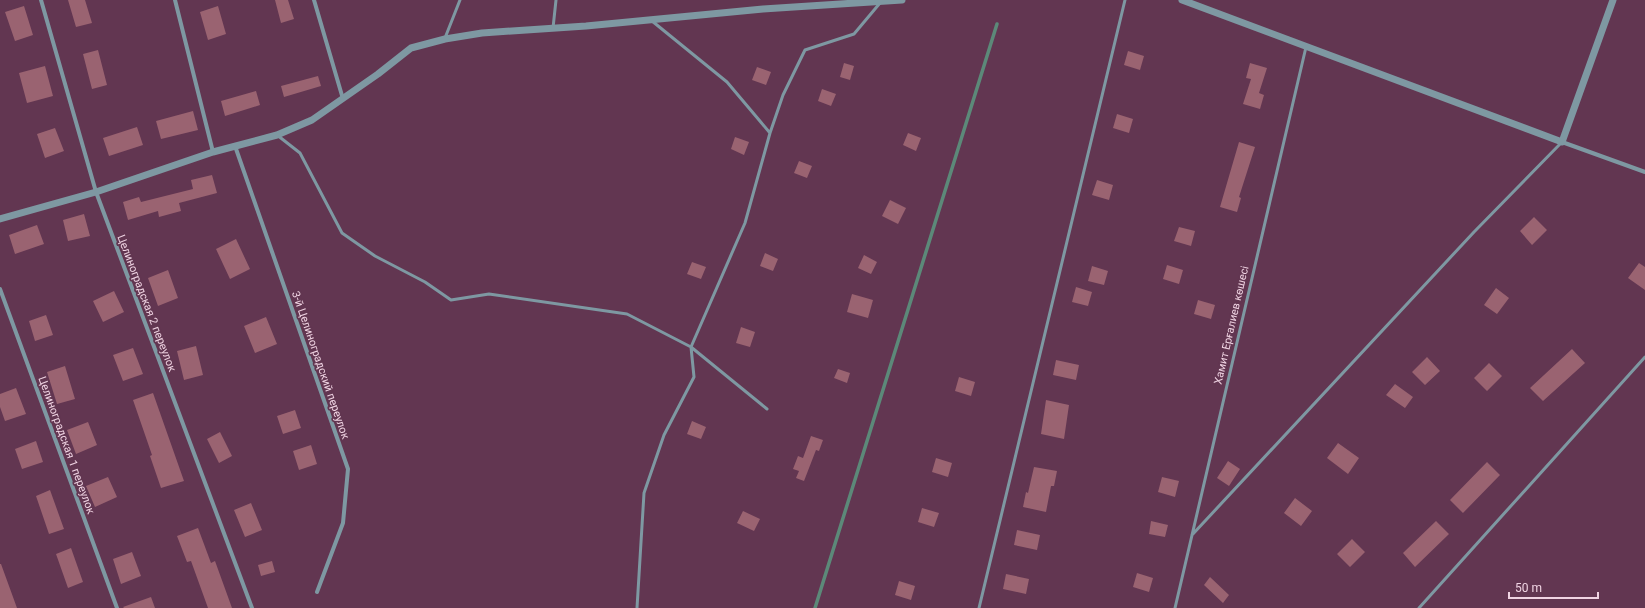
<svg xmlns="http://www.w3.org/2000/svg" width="1645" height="608" font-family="Roboto,sans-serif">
<rect width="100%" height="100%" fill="#623651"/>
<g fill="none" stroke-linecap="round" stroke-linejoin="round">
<path stroke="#5c8979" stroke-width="3.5" d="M815,608L997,24"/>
</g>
<path fill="#9a6371" d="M68,0H85L92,23L76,27Z
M275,0H288L294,19L281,23Z
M24,6L33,35L15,41L5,12Z
M218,6L226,34L208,40L200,12Z
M98,50L107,85L92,89L83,54Z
M1128,51L1144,56L1140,70L1124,65Z
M844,63L854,66L850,80L840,77Z
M1250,63L1267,68L1259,93L1264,95L1260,109L1243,104L1251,79L1246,78Z
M45,66L53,96L27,103L19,73Z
M757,67L771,72L766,85L752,80Z
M318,76L321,86L284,97L281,86Z
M822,89L836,94L831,106L818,101Z
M256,91L260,105L225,116L221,101Z
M193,111L198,130L161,139L156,121Z
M1117,114L1133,119L1129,133L1113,128Z
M137,127L143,145L109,156L103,138Z
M55,128L64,151L45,158L37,134Z
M908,133L921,138L916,151L903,145Z
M735,137L749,142L744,155L731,149Z
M1239,142L1255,147L1239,197L1241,198L1237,212L1220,207Z
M799,161L812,166L807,178L794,173Z
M212,175L217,193L179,203L181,211L159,217L158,211L128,220L123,202L139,197L141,202L193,189L191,180Z
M1097,180L1113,185L1109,200L1092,195Z
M890,200L906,208L898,224L882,216Z
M84,214L90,236L68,241L63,220Z
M1534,217L1547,230L1532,245L1520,231Z
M37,225L44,244L15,254L9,235Z
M1179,227L1195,231L1191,246L1174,241Z
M236,239L250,269L230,279L216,249Z
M765,253L778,259L773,271L760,266Z
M864,255L877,262L871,274L858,268Z
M692,262L706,267L701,279L687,274Z
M1639,263L1645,267V290L1628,278Z
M1167,265L1183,270L1179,284L1163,279Z
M1092,266L1108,271L1104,285L1088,281Z
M168,270L178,298L158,306L148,278Z
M1076,287L1092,292L1088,306L1072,302Z
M1496,288L1509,298L1497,314L1484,305Z
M114,291L124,312L103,322L93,301Z
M852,294L873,300L868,318L847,312Z
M1198,300L1215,305L1211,319L1194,314Z
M46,315L53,335L35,341L29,321Z
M266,317L277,344L255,353L244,326Z
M741,327L755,332L750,347L736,343Z
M196,346L203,375L184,380L177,351Z
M133,348L143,374L123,381L113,355Z
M1572,349L1585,363L1543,401L1530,388Z
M1427,357L1440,371L1425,385L1412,372Z
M1056,360L1079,365L1076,380L1053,375Z
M1489,363L1502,376L1487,391L1474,378Z
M65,366L75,399L57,404L47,372Z
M838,369L850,373L847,383L834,378Z
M959,377L975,382L971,396L955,391Z
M1395,384L1413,397L1405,408L1386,395Z
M16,388L26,414L5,421L0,407V394Z
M153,393L184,481L161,488L150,456L152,455L133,400Z
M1046,400L1069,405L1064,439L1041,434Z
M295,410L301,428L283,434L277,416Z
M692,421L706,427L701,439L687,434Z
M88,422L97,445L76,454L67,430Z
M220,432L232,456L219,463L207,439Z
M811,436L823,440L819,451L816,450L804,481L796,478L799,471L793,469L798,456L803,458Z
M36,441L43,462L22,469L15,449Z
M1338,443L1359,458L1348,474L1327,458Z
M311,445L317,464L299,470L293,451Z
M936,458L952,463L948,477L932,472Z
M1228,461L1240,469L1229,486L1217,478Z
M1487,462L1500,475L1463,513L1450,500Z
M1034,467L1057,471L1054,486H1051L1046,512L1023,507L1026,492L1028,493Z
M108,477L117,497L95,507L86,486Z
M1162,477L1179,481L1175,497L1158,492Z
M50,490L64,529L49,534L36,496Z
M1295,498L1312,511L1301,526L1284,513Z
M251,503L262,530L245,537L234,510Z
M922,508L939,513L934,527L918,522Z
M743,511L760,519L754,531L737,523Z
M1151,521L1168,525L1165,537L1149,534Z
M1436,521L1449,534L1415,567L1403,553Z
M198,528L211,563L215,561L232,608H208L191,561L187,562L177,536Z
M1017,530L1040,535L1037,550L1014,545Z
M1352,539L1365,552L1350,567L1337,554Z
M71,548L83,582L68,588L56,554Z
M132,552L141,576L121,584L113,559Z
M272,561L275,572L261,576L258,565Z
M0,564H1L17,608H0Z
M1137,573L1153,578L1149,592L1133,587Z
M1006,574L1029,579L1026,594L1003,589Z
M1210,577L1229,595L1223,603L1204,585Z
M899,581L915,586L911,600L895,595Z
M151,597L155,608H124L123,607Z"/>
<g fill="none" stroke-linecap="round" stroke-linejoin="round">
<path stroke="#7e98a2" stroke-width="3" d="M652,21L727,82L770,133
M553,28L556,0
M445,38L460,0
M277,135L300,153L342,233L375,256L425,282L451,300L489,294L627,314L691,347L767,409
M1192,535L1474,232L1562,142
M637,608L644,493L664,435L694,377L691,347L745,223L770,133L783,95L805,50L854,34L880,3
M979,608L1125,0
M1175,608L1306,47
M1419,608L1645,357"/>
<path stroke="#7e98a2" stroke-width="4" d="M41,0L96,192L252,608
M175,0L213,152
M314,0L343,99
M1562,142L1645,172
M235,146L348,469L343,523L317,592
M0,289L117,608"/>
<path stroke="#7e98a2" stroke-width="7" d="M1182,0L1562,142L1613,0
M0,219L96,192L213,152L277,135L312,120L378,74L411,48L445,39L482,33L586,26L763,9L902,0"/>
</g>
<g text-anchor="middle" stroke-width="3.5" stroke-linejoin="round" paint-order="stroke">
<g font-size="11" fill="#f0d4e3" stroke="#623651">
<text transform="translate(147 303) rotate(69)" y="4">Целиноградская 2 переулок</text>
<text transform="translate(1231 325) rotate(-77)" y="4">Хамит Ерғалиев көшесі</text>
<text transform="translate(321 365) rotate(71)" y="4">3-й Целиноградский переулок</text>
<text transform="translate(67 445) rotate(70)" y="4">Целиноградская 1 переулок</text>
</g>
</g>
<path d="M1509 592v6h89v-6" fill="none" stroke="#f0d4e3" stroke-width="2"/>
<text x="1515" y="592" font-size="12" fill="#f0d4e3" stroke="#623651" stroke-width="3" paint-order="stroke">50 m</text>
</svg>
